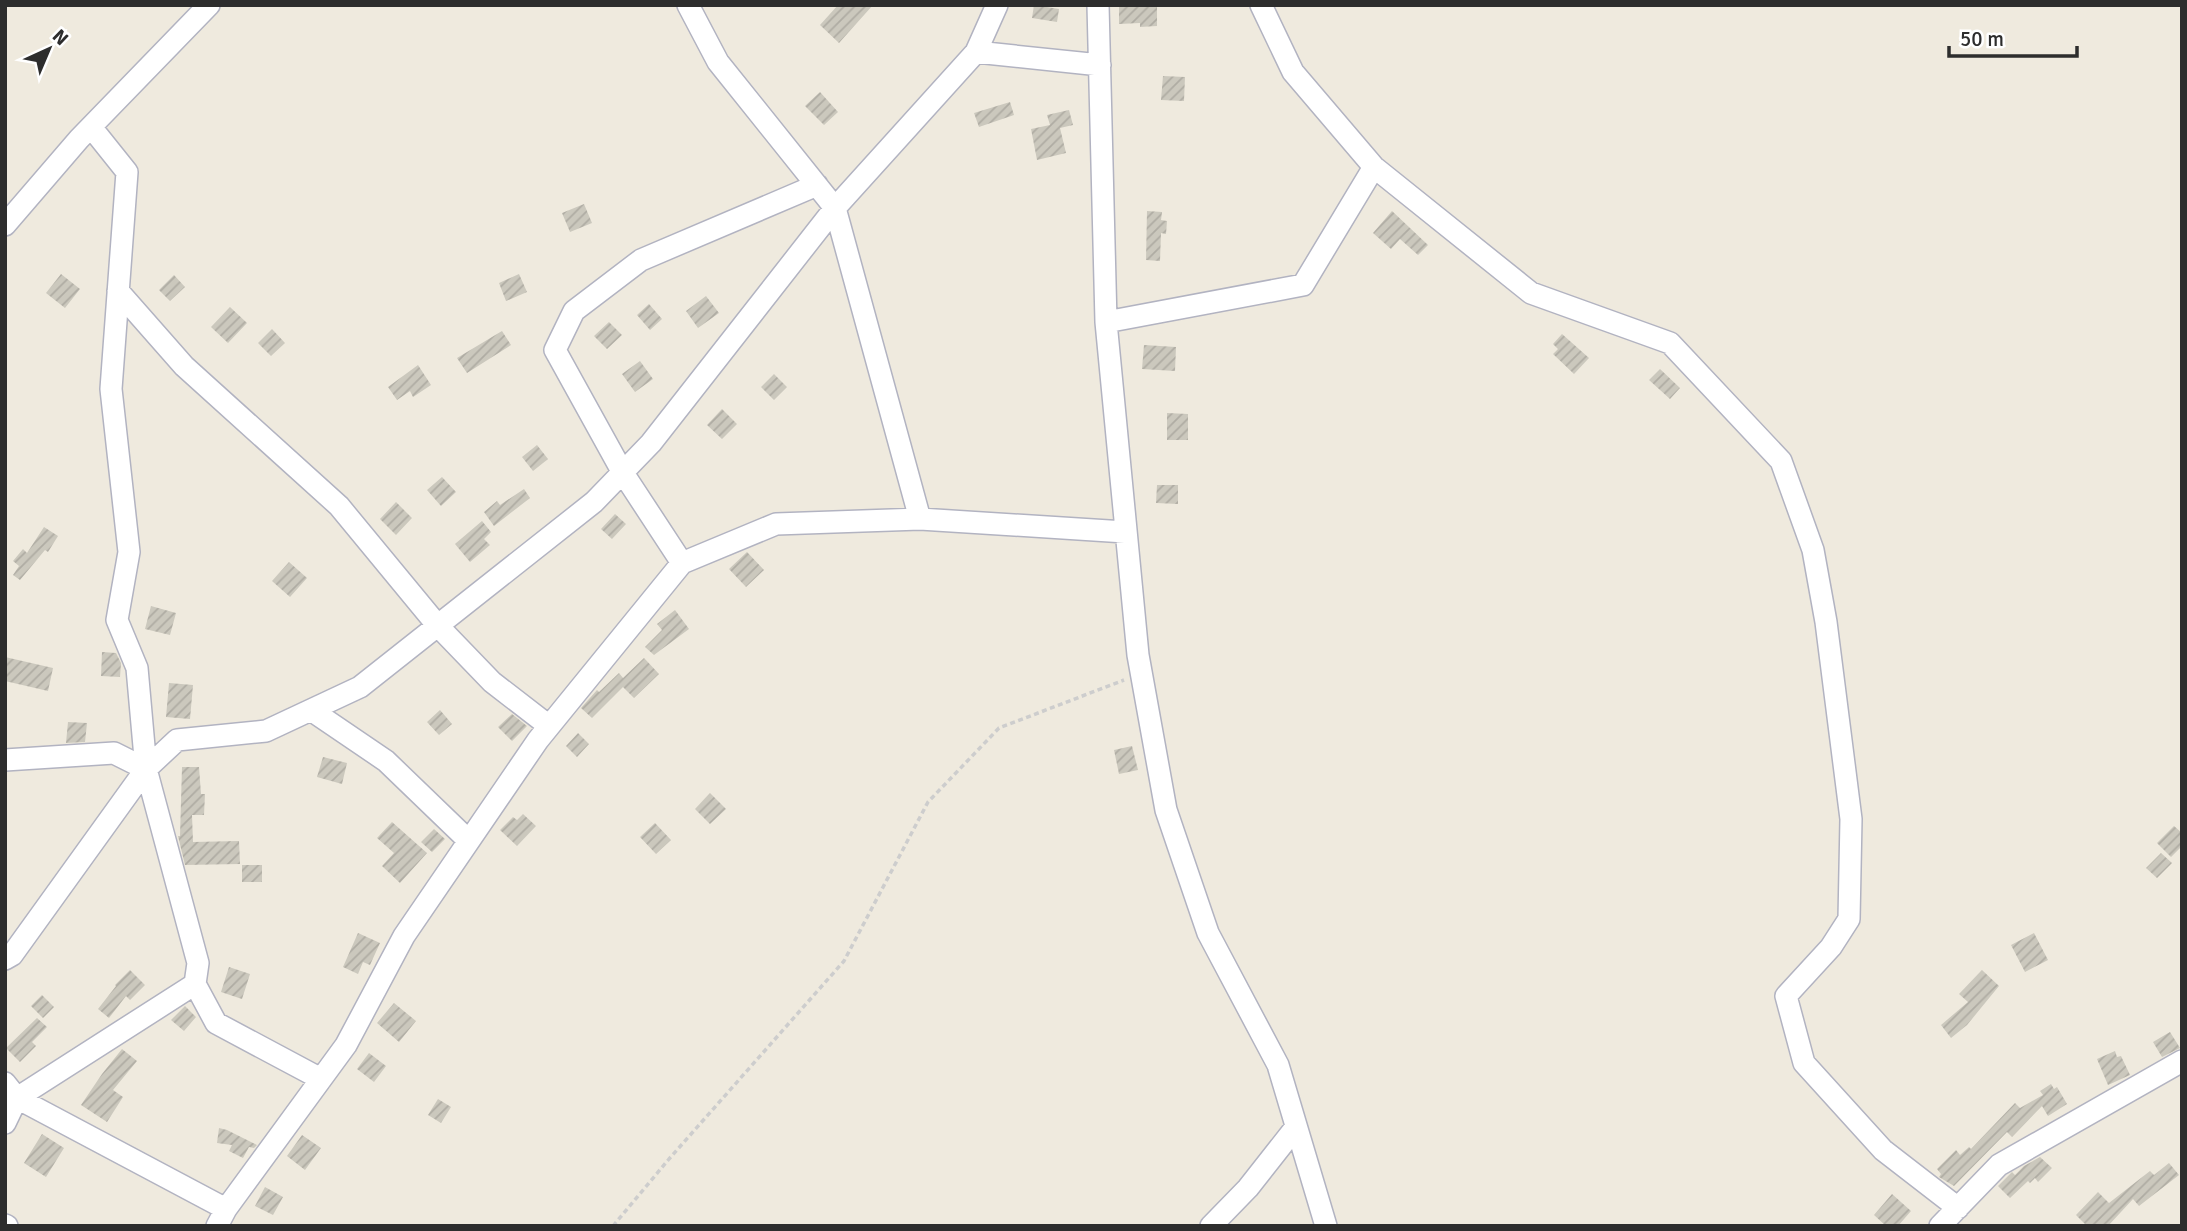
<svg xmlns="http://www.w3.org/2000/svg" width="2187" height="1231" font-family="Signika,sans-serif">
<defs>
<pattern id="building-hatch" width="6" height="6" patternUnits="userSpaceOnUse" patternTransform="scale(1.75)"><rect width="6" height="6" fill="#cbc8bd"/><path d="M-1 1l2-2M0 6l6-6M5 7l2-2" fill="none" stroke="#afaca3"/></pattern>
</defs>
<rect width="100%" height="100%" fill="#efeade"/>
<path fill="url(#building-hatch)" d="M838,5H873L839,43L820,25Z
M1034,5L1059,9L1057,22L1032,18Z
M1119,5H1157V26L1140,27V23L1119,24Z
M1163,76L1185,77L1184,101L1161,100Z
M820,92L838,112L824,125L805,106Z
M1010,102L1014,115L979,127L974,113Z
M1069,110L1073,125L1060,128L1066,153L1037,160L1031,129L1050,125L1047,115Z
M584,204L592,223L570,232L562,213Z
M1147,211L1162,212L1161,220L1167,221L1166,234L1161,233L1160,261L1146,260Z
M1392,211L1428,245L1418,255L1400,239L1391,249L1373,233Z
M61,274L80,289L65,308L46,293Z
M519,274L527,292L506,301L499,283Z
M174,275L185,287L170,301L159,290Z
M706,296L719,313L698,328L686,311Z
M649,304L662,319L650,330L637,315Z
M230,307L247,323L228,343L211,327Z
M609,322L622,335L607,349L594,336Z
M272,329L285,343L271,356L258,343Z
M502,331L511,345L467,373L457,358Z
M1562,334L1589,358L1574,374L1553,354L1558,349L1553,344Z
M1144,345L1176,347L1175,371L1142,369Z
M640,361L653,379L635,392L622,374Z
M418,365L431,385L413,397L410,391L397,400L388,387Z
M1660,369L1680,388L1670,399L1649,380Z
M774,374L787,387L774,400L761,387Z
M722,409L737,424L722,439L707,425Z
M1167,413L1188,414V440H1167Z
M537,445L548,459L533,471L522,457Z
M442,477L456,492L441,506L427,490Z
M1157,485H1178V504L1156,503Z
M524,489L530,498L494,526L484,512L497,501L500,505Z
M396,502L412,518L396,535L380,519Z
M615,514L626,524L612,539L601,529Z
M482,521L491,532L484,539L490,545L470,562L455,544Z
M44,527L58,536L48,552L45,550L20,580L13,575L19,566L13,561L23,549L27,553Z
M747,552L764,570L746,587L729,569Z
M289,562L307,578L290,597L272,581Z
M151,606L176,613L170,635L145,629Z
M675,610L689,629L654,655L645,647L662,630L657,624Z
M102,652L116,653L121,663L120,677L101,676Z
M5,657L53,668L48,691L5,681Z
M644,658L659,674L634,698L623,687L592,718L581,708L597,690L599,692L619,673L623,678Z
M169,683L193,685L190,719L166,717Z
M440,710L452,724L439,735L427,722Z
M512,714L527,726L512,741L498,727Z
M68,722L87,723L85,742L66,743Z
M578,733L589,744L577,757L566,746Z
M1132,746L1138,770L1119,774L1114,750Z
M323,757L347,763L342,784L317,777Z
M182,767H199L201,794H205L204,815H192L193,842L239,841L240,864L185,865L178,836H180Z
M710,793L726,809L710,824L695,809Z
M523,814L536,826L517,846L500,830L513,817L517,820Z
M392,822L427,853L400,883L382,866L394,853L377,838Z
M655,823L671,840L656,854L640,837Z
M2174,826L2182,833V846L2171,857L2157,843Z
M434,829L445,839L432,852L421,842Z
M2161,853L2172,863L2157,878L2146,868Z
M242,865H262V882H242Z
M358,933L380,943L370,965L363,962L358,974L343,967Z
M2034,933L2048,960L2025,972L2011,945Z
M229,967L250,974L242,999L221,992Z
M130,970L145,985L130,1000L126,996L109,1018L98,1009L116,986L115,985Z
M1982,970L1999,986L1967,1025L1951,1038L1941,1025L1968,1002L1959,994Z
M42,995L54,1007L43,1018L31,1006Z
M394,1003L416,1021L399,1042L377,1023Z
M185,1006L196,1017L184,1031L171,1020Z
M37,1018L47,1027L32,1042L36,1046L20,1062L6,1048Z
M2170,1032L2180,1048L2162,1057L2153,1042Z
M122,1049L137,1061L113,1090L123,1097L107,1122L81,1105L102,1074Z
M2115,1051L2117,1057L2121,1056L2130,1075L2108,1085L2097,1059Z
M369,1053L386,1066L374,1082L357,1069Z
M2051,1084L2054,1089L2057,1087L2067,1104L2048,1116L2042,1106L2012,1137L2007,1132L1954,1186L1939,1177L1941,1174L1937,1169L1956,1150L1960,1155L1969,1147L1971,1149L2015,1103L2020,1108L2043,1095L2040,1091Z
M438,1099L451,1107L441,1123L428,1115Z
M219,1128L227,1130L257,1145L254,1148L249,1147L243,1158L229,1151L232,1145L217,1143Z
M42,1134L64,1148L46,1177L24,1163Z
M302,1135L321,1148L305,1170L287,1156Z
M2040,1157L2052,1168L2038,1182L2035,1178L2030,1183L2028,1181L2010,1198L1998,1186L2012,1172L2015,1175L2024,1166Z
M2169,1163L2179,1175L2139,1206L2133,1199L2108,1226H2087L2076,1215L2098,1192L2109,1203L2150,1171L2154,1175Z
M265,1187L283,1197L273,1215L255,1206Z
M1892,1194L1911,1211L1898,1226H1886L1874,1215Z"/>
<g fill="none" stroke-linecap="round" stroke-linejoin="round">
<defs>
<path id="minor" d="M688,5L718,62L835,208L920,519
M1098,5L1106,322L1138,655L1166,810L1208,933L1278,1065L1326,1226
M976,52L1100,65
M91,127L127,172L111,389L129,552L117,620L137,668L146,769L198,963L195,984L216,1023L321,1079
M1374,167L1531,293L1670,343L1781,461L1813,550L1826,622L1851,819L1849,919L1831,947L1786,996L1804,1063L1883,1150L1958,1208
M5,225L79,139L209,5
M118,291L184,366L339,506L438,626L492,682L549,726
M1106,322L1303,285L1374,167L1293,72L1261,5
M682,563L623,473L555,350L574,311L641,260L817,185
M311,710L386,761L469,841
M5,760L114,753L146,769
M5,959L12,955L146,769L177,740L266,731L360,687L594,502L651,443L835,208L976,52L997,5
M5,1083L17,1098L226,1209
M5,1123L17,1098L195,984
M5,1225L7,1226
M217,1226L226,1209L346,1045L404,936L538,740L682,563L776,524L920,519L1125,532
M1211,1226L1248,1188L1296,1127
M1940,1226L1999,1165L2182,1061"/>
</defs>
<use href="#minor" stroke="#b2b3c1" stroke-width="24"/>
<path stroke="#cdcdcd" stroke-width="3.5" stroke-dasharray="5 3.5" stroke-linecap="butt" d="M613,1226L669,1159L844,961L928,802L999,728L1124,680"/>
<use href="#minor" stroke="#fff" stroke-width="21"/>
</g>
<rect width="2187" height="1231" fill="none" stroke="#2d2d2d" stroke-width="14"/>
<g transform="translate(49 49) rotate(44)" stroke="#ffffff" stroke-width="5" paint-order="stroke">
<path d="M0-5L12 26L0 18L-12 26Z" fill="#2d2d2d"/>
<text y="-10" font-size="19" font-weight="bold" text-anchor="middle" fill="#2d2d2d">N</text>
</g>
<path d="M1949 46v10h128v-10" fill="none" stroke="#2d2d2d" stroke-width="3.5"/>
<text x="1960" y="46" font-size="21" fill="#2d2d2d" stroke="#ffffff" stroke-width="5" paint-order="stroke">50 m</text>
</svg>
